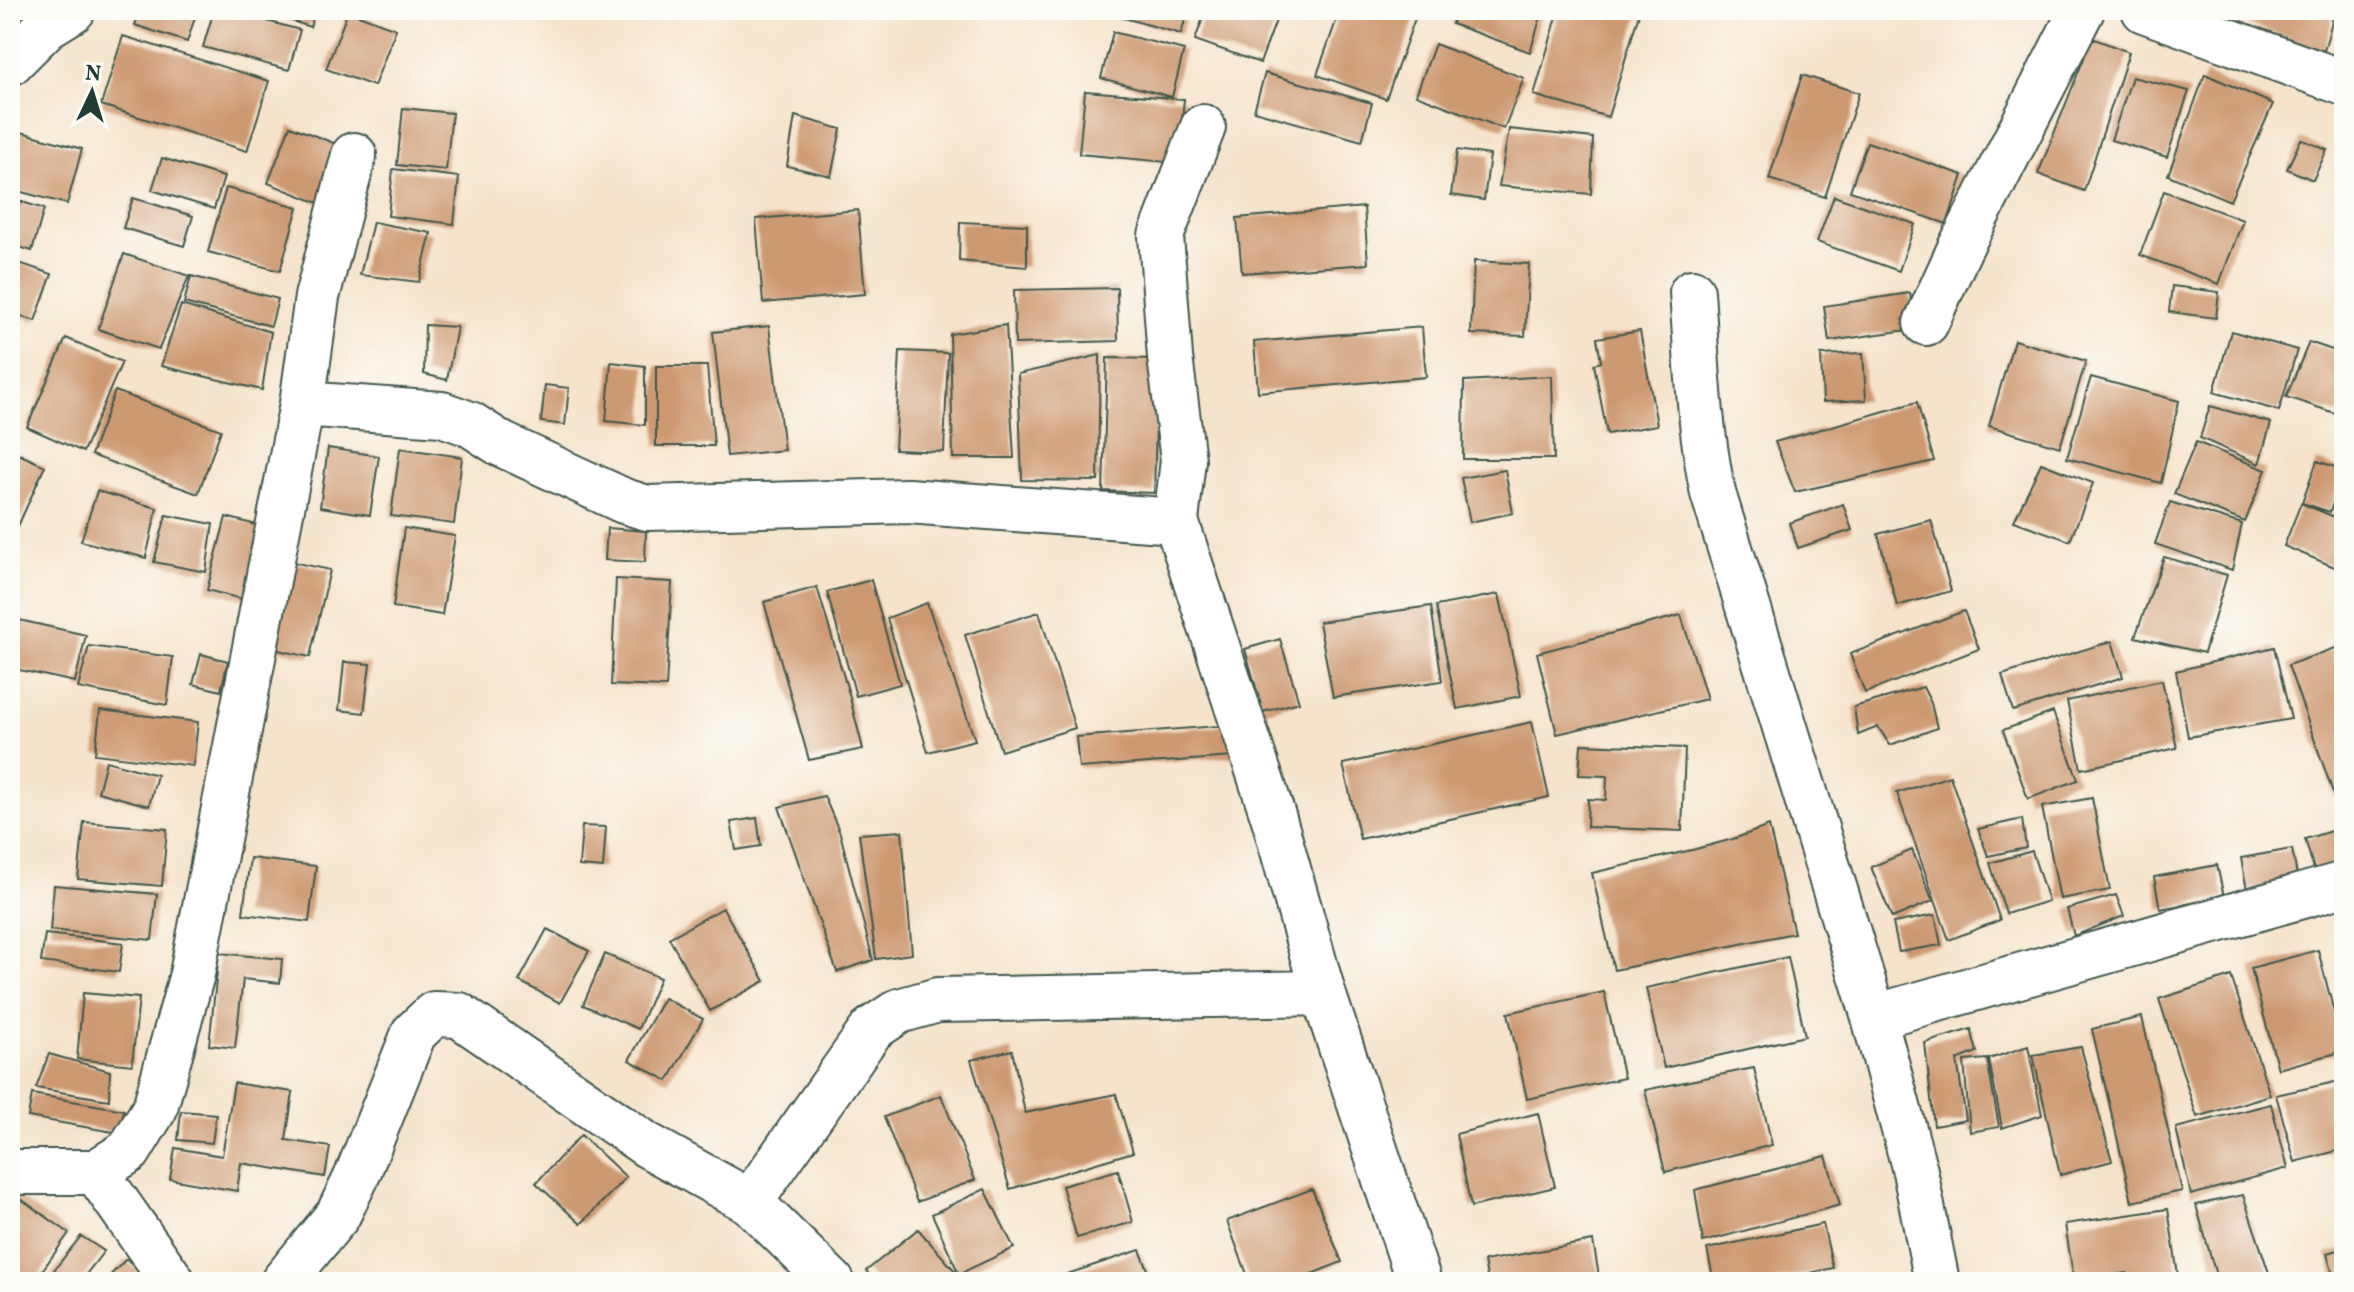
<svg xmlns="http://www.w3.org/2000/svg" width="2354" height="1292" font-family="Vollkorn,serif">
<rect width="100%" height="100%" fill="#fdfcf7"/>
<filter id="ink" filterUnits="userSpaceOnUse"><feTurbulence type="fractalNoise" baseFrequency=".0125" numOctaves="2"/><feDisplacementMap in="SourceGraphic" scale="16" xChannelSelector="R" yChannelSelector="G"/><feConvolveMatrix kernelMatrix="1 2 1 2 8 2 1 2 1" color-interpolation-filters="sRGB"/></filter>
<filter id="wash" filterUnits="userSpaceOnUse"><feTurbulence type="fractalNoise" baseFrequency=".006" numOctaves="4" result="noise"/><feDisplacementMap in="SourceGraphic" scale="32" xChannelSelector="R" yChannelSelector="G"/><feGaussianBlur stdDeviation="1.8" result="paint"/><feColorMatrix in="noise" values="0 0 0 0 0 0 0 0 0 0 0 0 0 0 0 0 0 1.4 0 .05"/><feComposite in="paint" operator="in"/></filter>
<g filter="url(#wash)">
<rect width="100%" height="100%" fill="#f5e3cb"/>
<g id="blocks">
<path fill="#cd9971" d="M140,10H183L196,14L187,42L135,25Z
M214,10H226L300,30L289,70L203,47Z
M259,10H316L310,27Z
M1111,10H1188L1181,34L1110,14Z
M1206,10H1280L1260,63L1195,40Z
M1340,10H1418L1386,99L1317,75Z
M1456,10H1543L1530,52L1452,24Z
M1559,10H1640L1608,117L1534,95Z
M2208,10H2335L2324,51Z
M348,11L396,29L374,86L326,69Z
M2344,23V80L2326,75Z
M1113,32L1184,50L1172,97L1101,78Z
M123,36L269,81L247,151L101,105Z
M2092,38L2129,52L2084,191L2038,174Z
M1435,44L1524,78L1504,129L1416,95Z
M1265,73L1372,103L1362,141L1254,111Z
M2205,74L2273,104L2230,201L2168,175Z
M1802,75L1859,93L1825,197L1769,179Z
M2132,77L2189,91L2167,157L2111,140Z
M1085,91L1184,99L1178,163L1079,154Z
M403,108L452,113L446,170L397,165Z
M795,116L841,129L831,176L787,166Z
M290,126L344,147L321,204L268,183Z
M1509,129L1593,138L1591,194L1499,186Z
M14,130L82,149L67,204L10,189V146Z
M2301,139L2327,150L2313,180L2287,169Z
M1867,142L1963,175L1947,224L1850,191Z
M1457,150L1490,155L1484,200L1451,195Z
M162,158L224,177L214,209L152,190Z
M393,169L459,177L454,224L388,216Z
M226,188L298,207L280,271L208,252Z
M2164,191L2243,220L2219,284L2140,255Z
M1834,196L1915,224L1899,271L1817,242Z
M10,198L44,209L32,251L10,244Z
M133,198L193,216L184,246L123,228Z
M1364,207L1368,264L1242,273L1237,218Z
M858,210L865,294L763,303L756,219Z
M373,222L431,233L419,282L360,275Z
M960,222L1027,225V267L959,261Z
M124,254L189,276L159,349L98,329Z
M10,260L52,274L35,321L10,312Z
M1474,261L1529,264L1525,336L1471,334Z
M191,276L278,299L271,326L184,303Z
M2172,286L2219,292L2216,318L2169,312Z
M1117,288L1118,341L1015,344L1014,290Z
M1910,293L1915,329L1829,341L1824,306Z
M181,305L271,332L262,390L161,366Z
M425,325L457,327L447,380L424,374Z
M1006,325L1014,458H953L950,334Z
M769,326L784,450L727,456L713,332Z
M1422,327L1426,377L1258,392L1254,342Z
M1640,331L1657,425L1607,434L1594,364L1601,362L1597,338Z
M2231,331L2297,350L2279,411L2214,392Z
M66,338L122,362L83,452L27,427Z
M2014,340L2086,361L2060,447L1989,426Z
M2309,342L2344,354V416L2286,397Z
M900,351L948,353L944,452L895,450Z
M1863,353L1866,400L1823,402L1821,355Z
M1100,355L1098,481L1022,480L1018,374Z
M1107,358L1158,359L1154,493L1103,491Z
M611,362L645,366V425L606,421Z
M656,366H707L714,446H656Z
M1552,376L1554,459H1463L1464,381Z
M2091,377L2179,401L2161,483L2067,458Z
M545,385L569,388L565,425L541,422Z
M115,391L221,430L198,494L91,455Z
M1917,402L1934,461L1795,492L1775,442Z
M2210,406L2271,423L2259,464L2200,438Z
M2196,442L2266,470L2245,522L2174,494Z
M328,448L379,456L370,515L320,507Z
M400,448L462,457L454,524L391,516Z
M10,450L45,466L14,535L10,534Z
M2317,461L2344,470L2330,512L2302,503Z
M2041,463L2093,483L2070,541L2014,521Z
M1505,470L1513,513L1470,522L1461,478Z
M2344,486V518L2334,514Z
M97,491L157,508L146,558L81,541Z
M2170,502L2242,524L2232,570L2155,544Z
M2301,503L2344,521V571L2284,546Z
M1843,504L1852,530L1798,548L1789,523Z
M166,515L213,524L206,572L154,562Z
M226,517L272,529L253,602L207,590Z
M1931,520L1951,591L1897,606L1878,534Z
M404,528L455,536L442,615L393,607Z
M607,528L646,531L645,562L605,560Z
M2164,557L2227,575L2204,653L2135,637Z
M288,561L330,570L310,657L269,648Z
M616,579L672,582L666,687L611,685Z
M871,580L900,684L856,696L827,592Z
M817,587L849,694L863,749L809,760L764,602Z
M1499,594L1521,696L1457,709L1436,606Z
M927,603L975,740L928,752L887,618Z
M1431,606L1442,681L1333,697L1319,622Z
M1964,611L1979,649L1865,693L1850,654Z
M1039,612L1075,728L1001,751L965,635Z
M1681,615L1707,699L1557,734L1537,653Z
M19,620L86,635L75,682L10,668Z
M1280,639L1299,702L1263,712L1245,649Z
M2112,641L2123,677L2013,711L2002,675Z
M2344,645V798L2336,801L2288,665Z
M89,646L173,657L167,705L78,688Z
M2274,647L2291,719L2188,737L2176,671Z
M201,654L228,661L221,691L193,684Z
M344,662L370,664L364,713L339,710Z
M2162,680L2177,748L2081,769L2067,701Z
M1923,687L1931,703L1937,728L1890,745L1878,727L1858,735L1854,707Z
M100,710L198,722L193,766L95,754Z
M2053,712L2078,780L2028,799L2003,730Z
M1532,722L1549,797L1360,839L1343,764Z
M1231,725L1233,757L1079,768L1076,737Z
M1581,744L1685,748L1682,831L1587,827L1588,799L1606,800L1607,776L1579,775Z
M106,761L157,775L149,806L98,792Z
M1950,776L2000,920L1949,940L1897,793Z
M824,796L840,833L873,960L837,972L779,807Z
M2092,798L2110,890L2060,899L2042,807Z
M757,818L761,846L736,850L731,822Z
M2022,819L2026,848L1988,856L1978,829Z
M84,822L167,829L162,886L78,879Z
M582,826L606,827L603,868L579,866Z
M1769,826L1794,933L1614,970L1592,873L1696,849L1733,839Z
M2344,827V863L2315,873L2305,839Z
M902,831L912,954L876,959L859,834Z
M2292,849L2298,881L2247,890L2241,858Z
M1912,850L1933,901L1892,918L1871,867Z
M2032,851L2048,901L2006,914L1990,863Z
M250,858L316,866L309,922L243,914Z
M2217,865L2224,897L2160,909L2154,877Z
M54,885L157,894L152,940L50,930Z
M2116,895L2124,916L2074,936L2067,909Z
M723,908L765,981L710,1011L669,938Z
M1935,915L1941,945L1899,952L1893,923Z
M547,929L589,951L560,1003L519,981Z
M45,934L123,943L119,972L41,962Z
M2318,950L2344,1051L2278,1069L2251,968Z
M219,953L282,959L280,983L243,979L235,1048L209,1045Z
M605,954L660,978L638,1029L583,1005Z
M1788,957L1805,1036L1664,1068L1646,988Z
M2231,976L2270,1095L2197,1117L2159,999Z
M1604,992L1624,1078L1527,1099L1508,1013Z
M83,993L139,998L132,1065L77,1059Z
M664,998L703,1019L668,1081L629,1060Z
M2142,1017L2182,1191L2132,1202L2092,1029Z
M1971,1029L1977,1052L1957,1060L1966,1120L1934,1126L1925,1043Z
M2028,1046L2042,1115L2002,1128L1989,1059Z
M2081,1047L2112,1161L2060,1175L2033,1055Z
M1012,1050L1025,1113L1116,1094L1133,1152L1010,1189L971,1060Z
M49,1054L110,1071L109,1100L36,1088Z
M1987,1059L1999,1127L1970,1132L1964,1061Z
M1754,1068L1772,1145L1665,1172L1645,1090Z
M2344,1080V1149L2295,1162L2276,1095Z
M234,1083L293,1092L286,1140L330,1147L325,1177L241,1163L237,1191L170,1179L175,1148L222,1156Z
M32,1094L124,1110L119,1133L28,1117Z
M941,1095L975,1180L917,1202L884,1117Z
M2271,1104L2288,1168L2191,1195L2176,1128Z
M181,1111L216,1114L212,1143L178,1140Z
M1538,1113L1555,1187L1471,1207L1456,1134Z
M581,1135L626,1177L581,1224L536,1183Z
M1826,1156L1840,1205L1703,1242L1695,1190Z
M1118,1170L1133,1222L1077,1238L1062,1186Z
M985,1189L1014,1248L959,1274L932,1214Z
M1312,1189L1342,1262L1291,1282H1250L1227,1221Z
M2243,1195L2272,1282H2218L2196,1205Z
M18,1197L69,1233L34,1282H10V1209Z
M2168,1209L2179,1282H2128L2127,1273L2074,1281L2065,1224Z
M1823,1224L1833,1268L1770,1282H1714L1707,1249Z
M918,1229L955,1271L944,1282H876L866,1271Z
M81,1236L104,1251L80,1282H64L51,1274Z
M1593,1241L1600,1282H1488L1484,1261Z
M2344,1248V1282H2335L2327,1253Z
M1140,1250L1153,1282H1046V1281Z
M126,1259L150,1282H104Z"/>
</g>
</g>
<g filter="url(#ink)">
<use href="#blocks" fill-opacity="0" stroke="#3f564b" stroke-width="2"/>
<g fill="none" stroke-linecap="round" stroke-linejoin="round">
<defs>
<path id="street" d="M2144,10L2344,83
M10,63L47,26L73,10
M1203,127L1161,236L1170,357L1183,460L1176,521L1274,819L1323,993L1419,1282
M1692,292C1697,360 1699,427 1713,493L1874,1017L1915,1171L1937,1282
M1926,323L1960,248L2082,10
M302,404L442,414L470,424L501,444L624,501L647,508L908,501L1176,521
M1874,1017L2344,884
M10,1172H96L129,1151L155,1108L192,974L302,404L317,297L354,155
M96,1172L173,1282
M750,1202L872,1029L899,1011L938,1000L1323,993
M283,1282L338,1215L356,1178L414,1033L434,1014L459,1015L647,1145L750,1202L832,1282"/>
</defs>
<use href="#street" stroke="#3f564b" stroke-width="48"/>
<use href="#street" stroke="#fff" stroke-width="44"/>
</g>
</g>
<rect width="2354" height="1292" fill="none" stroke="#fdfcf7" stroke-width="40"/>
<g transform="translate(92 92) rotate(4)" stroke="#fdfcf7" stroke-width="6" paint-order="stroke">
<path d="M0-6L14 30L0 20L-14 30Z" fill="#1f3d34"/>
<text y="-12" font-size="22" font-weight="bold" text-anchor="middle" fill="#1f3d34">N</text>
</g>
</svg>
